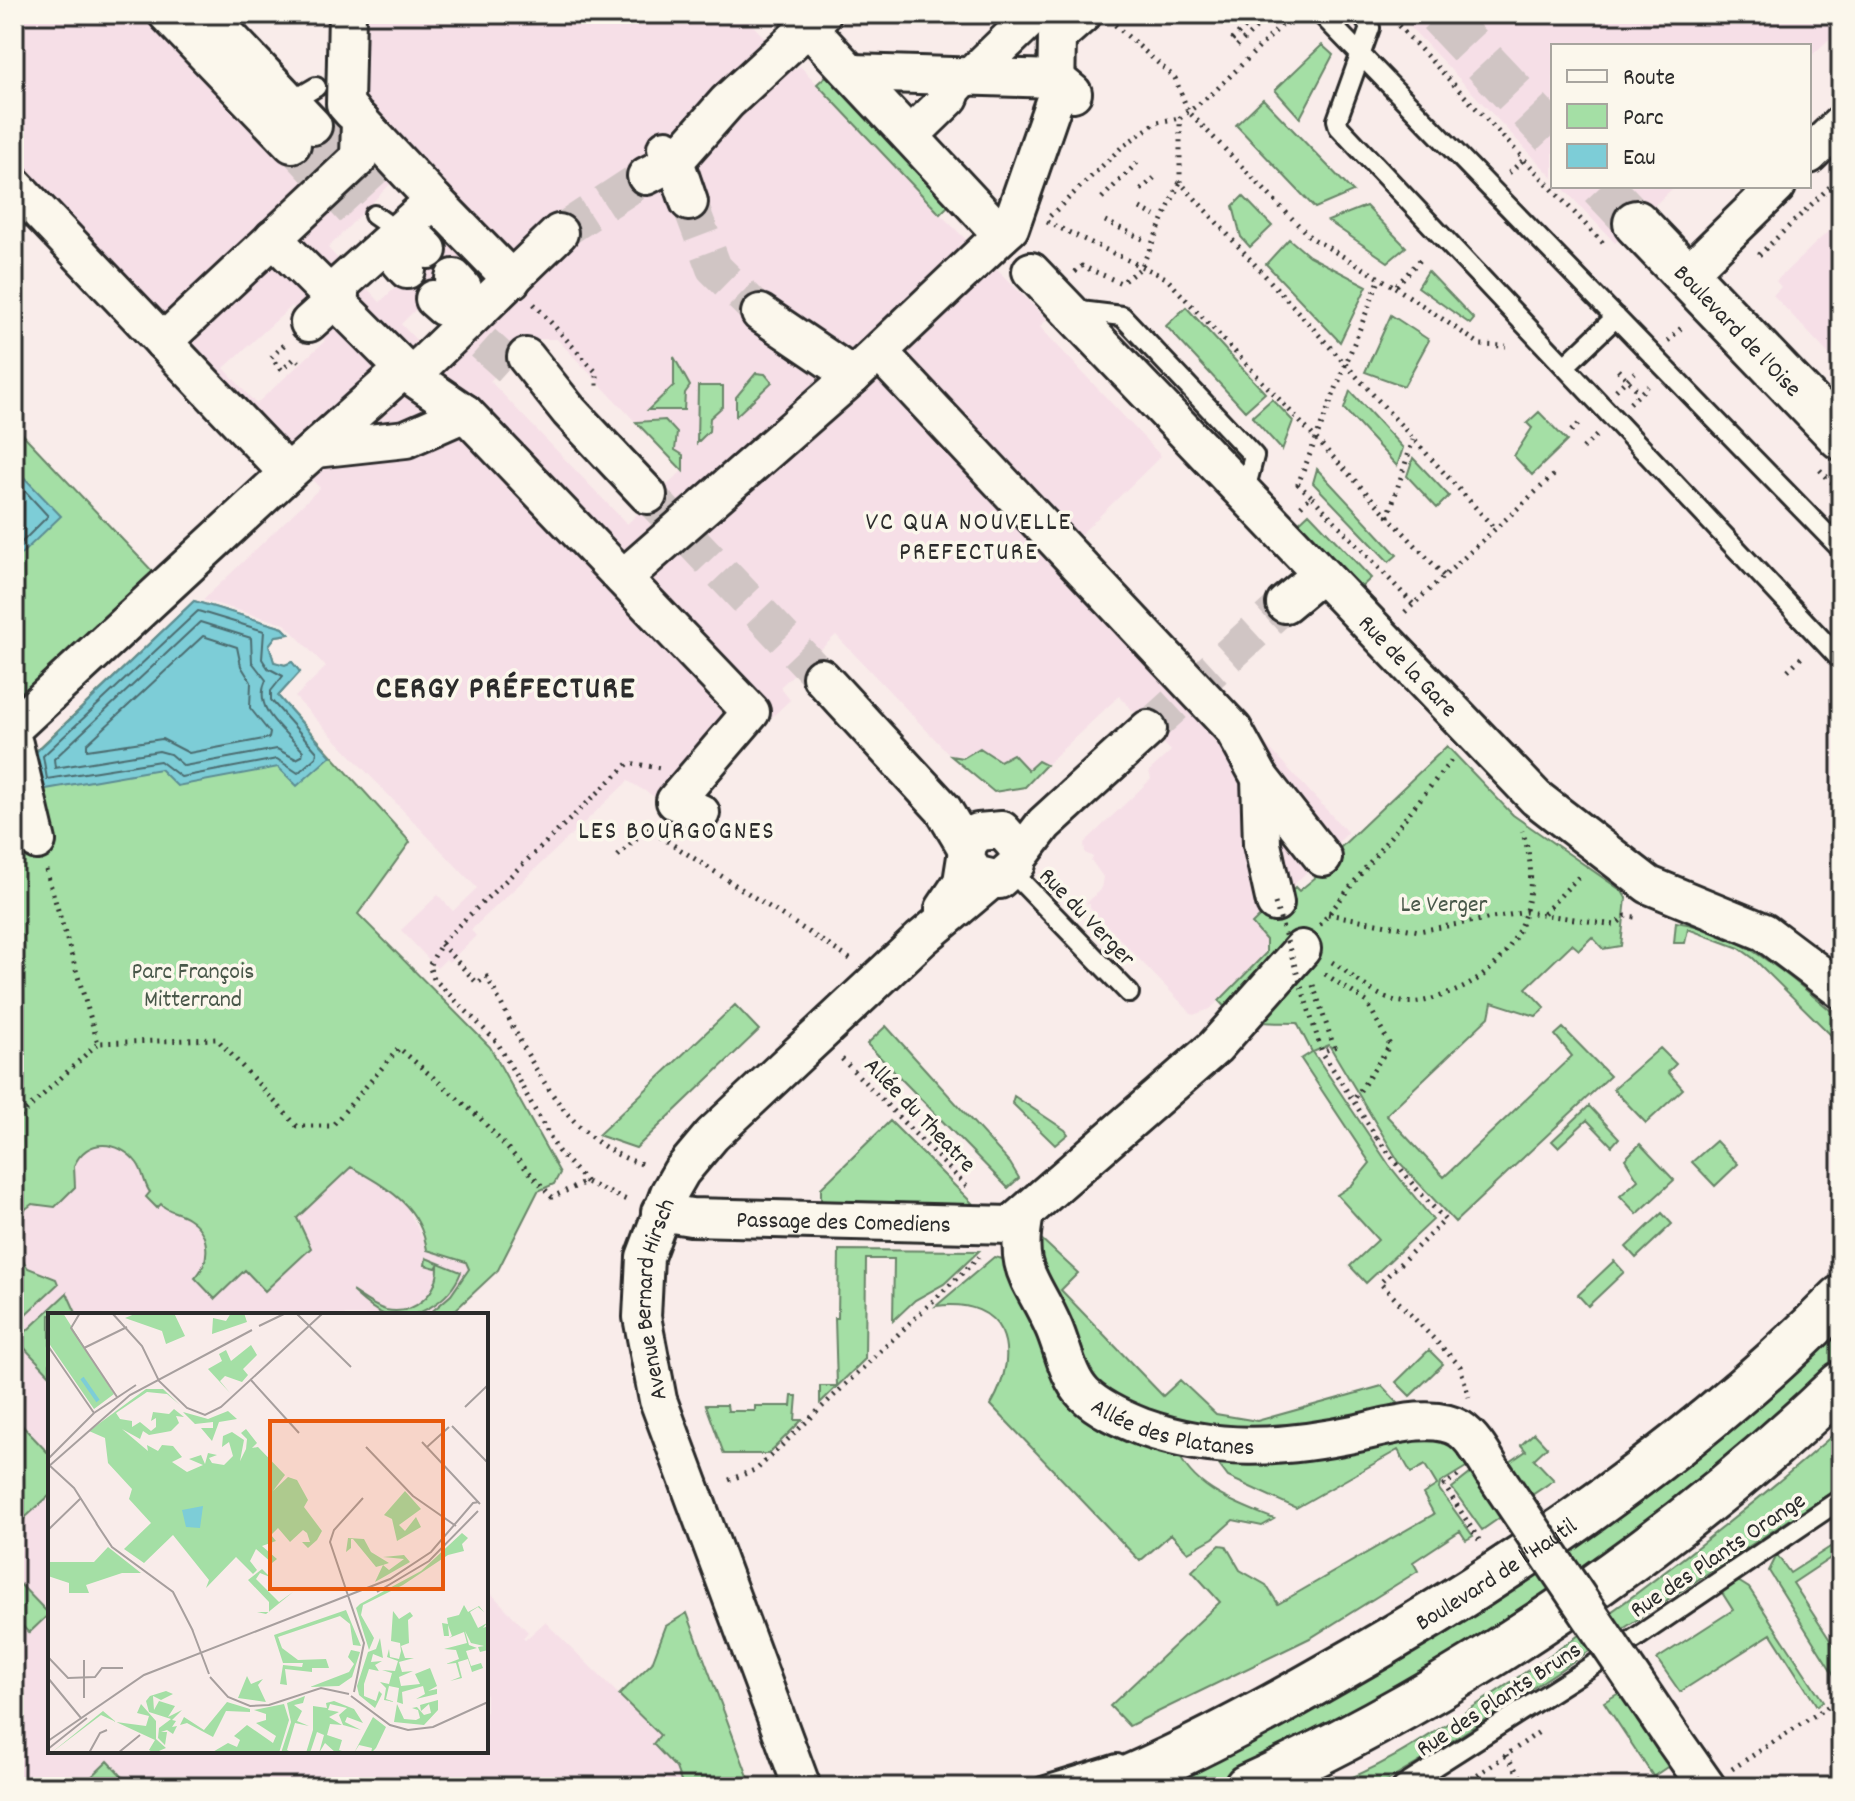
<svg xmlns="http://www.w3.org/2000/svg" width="1855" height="1801" font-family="Dekko,sans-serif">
<rect width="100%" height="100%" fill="#f9ecea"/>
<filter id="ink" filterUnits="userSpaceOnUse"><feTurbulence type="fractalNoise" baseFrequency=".0125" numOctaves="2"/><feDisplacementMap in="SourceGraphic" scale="16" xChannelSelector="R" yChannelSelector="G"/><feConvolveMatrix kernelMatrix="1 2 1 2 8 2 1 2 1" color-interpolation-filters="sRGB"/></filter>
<g filter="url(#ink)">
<path fill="#f6dfe7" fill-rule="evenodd" d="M14,14H141L284,164L354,97L356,14H742L795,70L800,66L940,214L1047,319L1040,327L1161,456L1076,539L1348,833L1252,924L1266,940L1263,958L1210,1009L1193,1015L1090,908V904H1086L1101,889L1103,877L1091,860L1093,857L1085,853L1084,843L1151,779L1149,771L1171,751L1119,696L1046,765L1041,763L1029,770L1005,760L974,754L951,756L836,635L780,687L790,700L725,761L689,817L628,781L471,930L476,936L449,962L446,959L437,968L401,930L438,895L453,911L477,888L295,697L326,667L285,624L203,600L320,488L14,167ZM399,175L418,195L340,261L328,248ZM436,214L454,233L380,302L364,285ZM473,253L491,273L419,343L401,324ZM292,306L325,341L256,404L224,368ZM533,339H557L682,471L627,524L490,381Z
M1398,14H1841V28L1809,58V46H1553V178Z
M1561,186H1675L1615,243Z
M1841,219V367L1773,295L1781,287L1776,281Z
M98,1144L117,1147L138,1164L157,1208L161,1204L190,1218L205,1239L208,1254L205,1266L195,1278L246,1270L265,1290L311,1248L296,1218L351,1167L401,1196L427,1246L498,1270L450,1315H50V1751H486V1588L528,1632L523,1638L525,1640L545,1622L660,1735L653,1745L677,1768L683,1787H14V1325L57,1284L56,1279L28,1268L14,1248V1218L27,1206L48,1204L73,1177L80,1154Z"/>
<path fill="#a4dfa5" stroke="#688568" stroke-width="2" d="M1322,45L1333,55L1300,118L1275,90Z
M826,76L949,205L940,214L817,84Z
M1263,99L1353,192L1315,208L1236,125Z
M1243,196L1272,226L1250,247L1241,237L1233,206Z
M1366,206L1406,247L1388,262L1328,221Z
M1289,239L1309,256L1367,286L1340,342L1266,264Z
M1428,271L1474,319L1470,324L1418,287Z
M1186,307L1265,393L1245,411L1166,326Z
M1391,315L1429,340L1404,386L1365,372Z
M674,357L690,386L685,393L684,410H648L674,385Z
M756,373L765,374L772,382L736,416V397Z
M698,386H723V406L710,418L709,431L697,443Z
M1350,391L1403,448L1397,466L1344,409Z
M1272,399L1293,421L1282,450L1252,417Z
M1539,412L1567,441L1532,475L1514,456L1532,428L1527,423Z
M665,420L677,433L675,450L683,455V471L636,422Z
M14,425L155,574L14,710Z
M1413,458L1449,496L1437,508L1407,476Z
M1317,469L1397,555L1389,562L1313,483Z
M1309,513L1371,578L1355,593L1293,528Z
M194,601L283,628L289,634L276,636L269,645L274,662L285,665L292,662L300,672L278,696L410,842L358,914L490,1047L560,1173L554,1184L538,1191L498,1270L450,1315H428L451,1295L469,1269L466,1262L427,1250C420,1204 387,1188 351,1167L297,1218L311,1248L265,1291L245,1270L215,1299L195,1278C212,1260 210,1232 188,1218C179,1212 166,1211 161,1204L157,1208L146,1197L150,1192C144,1185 144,1172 137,1163C119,1140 86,1137 74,1166L75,1187L55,1207L32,1204L14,1218V734L33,754Z
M1447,746L1513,815L1622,891L1626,898L1621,946L1603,949L1592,937L1579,950L1572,944L1526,988L1545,1008L1536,1016L1492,1002L1489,1017L1386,1115L1444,1177L1572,1056L1555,1035L1563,1028L1610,1076L1455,1222L1399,1162L1329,1045L1313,1052L1389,1165L1433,1220L1366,1283L1350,1266L1378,1240L1337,1195L1352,1185L1370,1163L1301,1059L1312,1052L1297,1023C1266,1022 1240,1027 1219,1001L1266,953V940L1252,924L1280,897L1282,899L1295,887L1299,891L1327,868L1334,848L1341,847Z
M980,748L1000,761L1013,754L1028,770L1038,761L1046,765L1025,787L994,792L951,756L963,758Z
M1676,922C1746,933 1788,976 1841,1019V1045L1753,958L1739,948L1688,929L1685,943H1674Z
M735,1005L759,1030L636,1148L598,1135Z
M886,1026L1010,1163L1019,1178L1008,1188L867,1044Z
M1660,1048L1676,1064L1668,1072L1683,1089L1646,1123L1613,1089Z
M1014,1096L1065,1130L1068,1134L1055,1145L1012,1103Z
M1589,1106L1619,1138L1612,1146L1587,1120L1558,1147L1552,1141Z
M890,1121L974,1205L821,1203V1188Z
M1716,1141L1738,1164L1715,1186L1692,1162Z
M1640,1144L1674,1180L1637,1214L1620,1196L1638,1180L1625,1159Z
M1662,1213L1672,1224L1636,1258L1626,1247Z
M1037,1235L1078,1273L1061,1290L1163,1396L1180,1380L1216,1414L1257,1421L1382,1386L1398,1403L1360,1418L1290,1431L1204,1434L1097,1390L1031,1265Z
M14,1248L28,1268L56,1279L58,1284L14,1325Z
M839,1250L979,1251L944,1284L915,1300L893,1321L894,1259H866L865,1359L820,1403V1386H837L835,1318H838Z
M994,1257L1003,1259L1008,1266L1050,1343L1177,1450C1193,1490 1238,1504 1274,1519L1262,1526L1233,1520L1213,1538L1188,1552L1171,1534L1140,1561L991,1405C1022,1351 1007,1297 936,1306Z
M426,1258L461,1272C450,1301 414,1324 383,1314C371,1309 361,1299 352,1291C363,1298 374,1307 386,1310C414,1316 439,1293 438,1265L436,1268L425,1265Z
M1614,1261L1624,1272L1588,1306L1578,1295Z
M67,1293L77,1315H50V1375L17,1340Z
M1841,1320V1355C1682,1505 1502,1634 1308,1734C1282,1748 1225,1782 1199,1787C1182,1790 1161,1787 1144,1787Z
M1429,1350L1443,1364L1410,1396L1396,1382Z
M792,1396H797L795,1420H802L768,1454H724L706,1405H727L728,1411H755V1406H791Z
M14,1417L50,1455V1495L18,1524L14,1519Z
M1841,1428V1486L1426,1758L1377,1787H1327C1387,1767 1437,1730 1490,1696C1614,1614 1730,1526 1841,1428Z
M1534,1433L1547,1447L1534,1459L1554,1480L1526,1499L1504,1466L1526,1451L1521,1445Z
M1391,1436L1451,1439L1471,1464L1440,1483L1439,1489L1473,1536L1466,1540L1460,1531L1413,1562L1418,1571L1312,1637L1129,1726L1110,1706L1220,1602L1192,1571L1220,1545L1226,1546L1240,1570L1266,1585L1278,1604L1434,1514L1423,1494L1437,1485L1425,1465L1411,1473L1398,1450L1296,1508L1228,1477L1213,1457Z
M1475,1470L1505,1514L1482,1530L1452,1488Z
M1841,1540V1551L1793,1583L1841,1657V1686L1769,1571L1777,1555L1790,1573Z
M17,1581L49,1614L29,1633L14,1617V1585Z
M1738,1581L1749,1588L1823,1701L1817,1706L1771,1634L1680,1692L1657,1659L1733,1610L1721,1591Z
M687,1613L752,1787H683L676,1768L653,1744L660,1735L619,1695L652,1663L666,1626Z
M1624,1690L1673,1763L1654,1776L1661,1787H1637L1653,1776L1604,1702Z
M108,1761L132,1787H81Z"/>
<path fill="#7dcdd7" stroke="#5c8c92" stroke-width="2" d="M14,467L61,516L14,561Z
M194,601L283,628L289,634L276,636L269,645L274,662L285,665L292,662L300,672L278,696L331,756L297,786L278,767L177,786L160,769L40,790L33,755Z"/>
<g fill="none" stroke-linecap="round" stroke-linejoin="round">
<path stroke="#4c6c70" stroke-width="2" d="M14,479L48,516L14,550
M198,611L264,631L262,659L268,668L283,676L271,691V700L317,752L316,757L298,773L277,759L181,777L160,761L47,779L43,756Z
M200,622L251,638L252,662L266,680C252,709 284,730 303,751L302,756L296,759L277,749L184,766L170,754L159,751L55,768L54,759Z
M203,636L237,647L241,666L251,682L250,708L270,733L269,738L189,753L162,739L87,750V744Z"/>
<path stroke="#d0c5c4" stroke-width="36" stroke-dasharray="36 18" stroke-linecap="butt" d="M313,126L386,205
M292,144L365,223
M689,202L714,268L760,313
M559,233L646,176
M443,307L513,370
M648,495L821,677
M1148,729L1285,604"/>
<path stroke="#d0c5c4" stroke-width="44" stroke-dasharray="44 22" stroke-linecap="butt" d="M1439,14L1553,135
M1601,186L1636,223"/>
<defs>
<path id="lane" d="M1321,14L1841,549
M1362,14L1370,28L1337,120L1339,127L1841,660
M287,104L316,87
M374,215L384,222
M1072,310L1122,316L1254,456L1244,494
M1566,365L1616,317
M1012,872L1129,993
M1042,1787L1117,1764
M1402,1787L1634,1639L1841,1499"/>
<g id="street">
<path d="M167,14L292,144"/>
<path d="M207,14L313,126"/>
<path d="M347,14L345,104L352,112"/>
<path d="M852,73L1056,79L1073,93"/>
<path d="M971,76L1035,14"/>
<path d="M910,136L950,97L953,89L965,76"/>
<path d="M666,148L675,161L689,202"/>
<path d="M1809,155L1841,124"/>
<path d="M646,176L675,161L727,102L822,14"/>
<path d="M14,185L288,473L14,727"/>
<path d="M434,200L512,280"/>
<path d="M1002,235L1010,228L1056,96L1057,37L1083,14"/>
<path d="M273,238L411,376L465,413L751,712L675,801L701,813"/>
<path d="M421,243L428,250"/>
<path d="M400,262L407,270"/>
<path id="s1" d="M1031,271L1536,798L1649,885L1764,932L1841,990"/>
<path d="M1686,275L1777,186"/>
<path d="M454,278L463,288"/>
<path d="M434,299L443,307"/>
<path d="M760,313L853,376"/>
<path d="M309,323L340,295V285L434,200L360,121"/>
<path d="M163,342L359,158L360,121"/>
<path d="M879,352L1233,729L1260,778L1262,844L1275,903"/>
<path d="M526,357L569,411L648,495"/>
<path d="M411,376L559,233"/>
<path d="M315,449L406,439L465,413"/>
<path d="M288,473L404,369"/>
<path d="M623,578L853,376L1002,235L808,27"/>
<path d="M1285,604L1320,575"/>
<path d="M821,677L943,809L967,849"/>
<path d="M14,744L37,841"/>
<path d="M1260,778L1323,858"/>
<path d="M1019,857L1044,824L1148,729"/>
<path d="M944,909L962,882L968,844L978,832L1002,830L1018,848L1017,864L999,880L975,874L967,861"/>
<path id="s2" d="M660,1212L691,1217L1011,1225L1215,1047L1302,949"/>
<path id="s3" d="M1025,1214C1013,1273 1033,1279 1054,1328C1063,1349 1068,1378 1084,1394C1099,1409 1122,1419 1142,1427C1215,1453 1283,1449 1358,1433C1386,1427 1433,1412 1460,1429C1473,1437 1485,1459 1493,1472"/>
<path d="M1674,1740L1707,1787"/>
<path id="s4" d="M802,1787L658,1400L642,1317L645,1257L669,1193L681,1172L712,1135L921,939L990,881"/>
</g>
<g id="secondary">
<path id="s5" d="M1636,223L1841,437"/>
<path id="s6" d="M1107,1787C1185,1755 1261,1714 1334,1672C1517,1569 1693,1448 1841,1298"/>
<path d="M1247,1787C1459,1691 1673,1545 1841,1384"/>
</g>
</defs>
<use href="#lane" stroke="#2b2b2b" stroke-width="24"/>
<use href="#street" stroke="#2b2b2b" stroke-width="42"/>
<use href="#secondary" stroke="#2b2b2b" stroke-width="50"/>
<path stroke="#2b2b2b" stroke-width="5" stroke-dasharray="2 6" stroke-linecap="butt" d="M1293,14L1213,93L1180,118V182L1496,530
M1393,20L1603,243
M1115,25L1175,78L1188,111L1310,237L1395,287L1422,258
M1232,40L1259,14
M1237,46L1271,14
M1509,173L1523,160
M1141,190L1154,178
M1102,198L1138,162
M1140,208L1155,216
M1050,216L1123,146L1157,122L1180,118
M1105,221L1143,239
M1047,222L1166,278L1444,576
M1759,255L1841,176
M1075,272L1082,266L1121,283L1141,268L1180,182
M1395,287L1481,345L1506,346
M534,304L597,373V390
M1668,341L1684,325
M284,345L271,358L282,370L295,358L301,364
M1618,370L1640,393
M1616,390L1635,372
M1630,403L1648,386
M1571,431L1582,421
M1583,448L1597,435
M1820,470L1841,492
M1311,496L1298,484L1380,278
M1301,506L1311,496L1413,604
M1388,517L1413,440
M1405,612L1555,474
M1788,670L1804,655
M618,856L647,828L850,959
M46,870L98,1043L217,1039L297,1126H332L399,1048L479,1117L552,1197L586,1182L629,1201
M1544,913L1581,874
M1328,914L1419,931L1526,912L1615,925L1626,916L1635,917
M1320,925L1453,758
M441,944L477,983L487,977C525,1046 559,1140 642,1164
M1332,962C1354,976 1376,999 1402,1002C1417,1004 1430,1000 1444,995C1513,975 1548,897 1522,831
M1325,974L1367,1002L1390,1045L1353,1101
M1313,985L1334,1047L1322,1052
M842,1059L969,1189
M14,1122L98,1043
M1377,1138L1414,1186L1445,1220L1380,1283L1460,1366L1469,1397
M586,1182L558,1151L497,1042L434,979L429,966L441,944L459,925L629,763L660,768
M1458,1476L1444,1485L1479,1540
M729,1480L757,1469L979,1257
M1506,1755L1527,1787
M1732,1769L1841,1698
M1471,1780L1539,1732"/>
<use href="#lane" stroke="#fbf7ec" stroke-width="18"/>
<use href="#street" stroke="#fbf7ec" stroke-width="36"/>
<use href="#secondary" stroke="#fbf7ec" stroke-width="44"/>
<defs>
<path id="street-bridge" d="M1493,1472L1674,1740"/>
</defs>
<use href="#street-bridge" stroke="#2b2b2b" stroke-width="42" stroke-linecap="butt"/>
<path stroke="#2b2b2b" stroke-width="5" stroke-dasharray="2 6" stroke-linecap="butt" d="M1275,903L1322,1052L1377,1138"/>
<use href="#street-bridge" stroke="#fbf7ec" stroke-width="36"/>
</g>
</g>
<g text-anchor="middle" stroke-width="7" stroke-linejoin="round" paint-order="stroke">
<g font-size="24" fill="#2b2b2b" stroke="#fbf7ec">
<text dy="8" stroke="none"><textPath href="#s5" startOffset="148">Boulevard de l'Oise</textPath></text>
<text dy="8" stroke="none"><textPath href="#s1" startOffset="546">Rue de la Gare</textPath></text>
<text transform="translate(1088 916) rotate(46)" y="8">Rue du Verger</text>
<text transform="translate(921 1114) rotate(46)" y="8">Allée du Theatre</text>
<text dy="8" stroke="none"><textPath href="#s2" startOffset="184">Passage des Comediens</textPath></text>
<text dy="8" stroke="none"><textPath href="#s4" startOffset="516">Avenue Bernard Hirsch</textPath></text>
<text dy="8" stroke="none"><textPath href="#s3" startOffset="292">Allée des Platanes</textPath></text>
<text transform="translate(1717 1554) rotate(-34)" y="8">Rue des Plants Orange</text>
<text dy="8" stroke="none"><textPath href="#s6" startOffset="444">Boulevard de l'Hautil</textPath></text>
<text transform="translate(1498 1698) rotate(-33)" y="8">Rue des Plants Bruns</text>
</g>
<g font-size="24" fill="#49584a" stroke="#fbf7ec">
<text x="1444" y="911">Le Verger</text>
<text x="193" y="978">Parc François<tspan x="193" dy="28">Mitterrand</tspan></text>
</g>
<g font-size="26" letter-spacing="2" fill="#2b2b2b" stroke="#fbf7ec">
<text x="969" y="529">VC QUA NOUVELLE<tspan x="969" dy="30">PREFECTURE</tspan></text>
<text x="677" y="838">LES BOURGOGNES</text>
</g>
<g font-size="32" font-weight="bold" letter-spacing="2" fill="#2b2b2b" stroke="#fbf7ec">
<text x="506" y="697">CERGY PRÉFECTURE</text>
</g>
</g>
<g transform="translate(48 1313)">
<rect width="440" height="440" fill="#f9ecea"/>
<path d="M0,0H15L66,81L46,96L0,29ZM89,0H126L137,23L118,31L114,18L77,5ZM183,0H196L199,9L164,21L165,5L178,8ZM203,32L209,42L195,56L200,62L194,69L177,63L172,68L182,80L160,56L174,48L171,41L178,37L183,48ZM98,76H115L132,92L119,81L99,79L68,100L72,106L84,108V114L92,109L103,118L108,114V105L103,108L105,99L121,101L126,96L136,104L128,103L131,110L123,118L101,122L95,118L92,126L74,116L100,138L99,132L110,138L114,132L125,133L134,144L124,149L139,159L155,152L141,146L153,142L157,151L160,140L169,142L161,145L164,150L176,152L185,143L181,129L174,134L175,123L184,119L196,127L192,148L198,136L199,126L193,120L198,116L209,130L204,135L210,134L237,162L225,178L240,164L249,167L260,187L256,194L274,218L269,227L260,235L254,229H262L259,220L255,217L242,229L230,215L223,222L228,228L214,233L229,246L224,250L208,236L202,248L209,257L205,261L188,244L158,275L161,267L125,222L96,250L76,236L103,210L81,186L84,176L60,150L57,125L41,118ZM180,98L189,106L171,109L164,128L153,115H165V109L147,111L135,99L160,106ZM357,178L373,196L351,212L357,218L368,204L373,214L349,228L344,206L336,202ZM414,220L420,225L414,231L416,238L400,242L355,272L315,292L313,302L326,325L321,337L308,295L312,291L373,258ZM300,225L316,226L323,239L341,250L335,252L341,257L356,246L335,244L356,242L362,249L327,269L335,252L328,254L305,226H303V235L298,239ZM60,234L93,260H74L38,272L41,280H21V270L0,263V249H46ZM214,256L222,264L212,260L208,266L231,289L245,279L218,301L209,299H221V289L200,267ZM416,292L420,299L431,293L436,299L430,294L422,299L430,315L439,310L435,315L440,313V337L432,339L430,334L436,333L423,330L417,318L421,332L429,335L418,338L423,353L433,350L435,355L424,359L420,346L410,349L414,365L402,368L412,364L408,350L398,351L411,346L408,337L396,336L419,330L416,319L401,325L404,323L400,312L401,323H396L394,310L400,311L399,305L411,302ZM298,297L313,333L305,332L302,311L292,303L230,324L234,335L250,347L278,346L281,355H264V359L237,356L239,372L232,371L235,352L254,354L255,350H235L226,322ZM345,298L351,306L362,299L365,303L360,307L361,330L353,333L357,345H366L351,349L354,359L365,358L351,364L353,373L372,371L367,361L382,355L389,373L380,378L389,376V381L368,386L377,381L375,373L354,379L355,391L349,389L351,375L341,373L338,386L347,389L336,387L338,375L332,369L341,371L344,360L334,357L347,358L350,348L339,344L341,336L342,344L351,346L353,338L352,330L343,328ZM332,325L335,345L325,341L323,349L334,348L327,352L331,358L321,356L316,371V383L328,388L331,378L334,381L327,395L311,382L309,373L320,339L328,336ZM303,337L312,339L304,364L291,373L262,374L301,359L306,351L300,344ZM199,363L203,371L215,366L210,372L218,389L190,385ZM118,378L125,381L113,387L105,383L106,397L111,388L127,393L120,404L134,397L124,407L128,408L124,414L129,413L125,421L119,417L113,419H119L117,432L110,425L111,415L123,406L101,399L98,388L102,383ZM257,383L255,390L246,392L254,398L249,408L261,413L247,410L239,437L245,440H233L243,409L239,390ZM390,387V397L376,412L346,409L349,391L356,406L368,407L372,405L370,397L364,395L369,394L376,402L383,400L381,391L373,398L372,392ZM286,388L306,396L315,410L299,404L297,409L313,417L295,412L291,402L299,395L282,391L280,397L291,399L281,404L294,412L282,411L279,422L294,427L291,437L300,440H288L277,430L271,440L276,422L269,419L262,440H258L265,417V393L279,395L278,390ZM179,389L202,396V399L178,398L165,424L139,410L132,412L136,404L156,417ZM93,391L108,408V426L118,435L106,440L101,437L107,427L53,402L3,440L55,398L68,409L98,413L101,403L89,400ZM236,391L241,407L231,440H163L180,430L189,434L192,427L186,423L199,412L225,430L228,423L208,410L218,407V401L206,397ZM325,404L338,414L328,435L323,440L324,435L311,432L306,440Z" fill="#a4dfa5"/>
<path d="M155,193L152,215L138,214L134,197Z" fill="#7dcdd7"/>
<path fill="none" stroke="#7dcdd7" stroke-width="4" d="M34,65L50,88"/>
<path fill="none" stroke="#a79f9e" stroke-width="2" d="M32,0L23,15L69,84M64,0L94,33L111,68L139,95L157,102L173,94L275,0M248,0L303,54M211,13L238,0M0,33L46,100M36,35L79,14M202,66L251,120M417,94L440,72M404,113L440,150M374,129L432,191M318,134L365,183L408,213M379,134L401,114M0,146L46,100L88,72M1,152L26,175L49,211M0,154L82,82L204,17M48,210L64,234L125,279L145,318M0,217L33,185M329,279L381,248L430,198M144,316L161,361M0,344L20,365L47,364L54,355H75M36,347V385M162,364L180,384L202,393L221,392L273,375L301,381M0,365L33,405M306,379L316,330L282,229L286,217L315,185M303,383L342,412L360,417L385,414L440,389M0,428L96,362L342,266L383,239L425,190L431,189M0,436L39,405M41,440L52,420L59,417M70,440L92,422"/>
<path fill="#e8590c" fill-opacity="0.15" stroke="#e8590c" stroke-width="4" d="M222,108H395V276H222Z"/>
<rect width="440" height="440" fill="none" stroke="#2b2b2b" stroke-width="4"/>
</g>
<rect width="1855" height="1801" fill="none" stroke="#fbf7ec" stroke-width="48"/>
<rect x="24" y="24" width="1807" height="1753" fill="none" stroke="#2b2b2b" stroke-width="3" filter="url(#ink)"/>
<rect x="1551" y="44" width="260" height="144" fill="#fbf7ec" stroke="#a8a59f" stroke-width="2"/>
<rect x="1567" y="70" width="40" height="12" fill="#fbf7ec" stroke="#a8a59f" stroke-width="2"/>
<text x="1623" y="84" font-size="24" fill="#2b2b2b">Route</text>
<rect x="1567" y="104" width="40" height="24" fill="#a4dfa5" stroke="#a8a59f" stroke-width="2"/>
<text x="1623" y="124" font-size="24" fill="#2b2b2b">Parc</text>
<rect x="1567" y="144" width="40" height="24" fill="#7dcdd7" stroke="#a8a59f" stroke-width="2"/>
<text x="1623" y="164" font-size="24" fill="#2b2b2b">Eau</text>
</svg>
